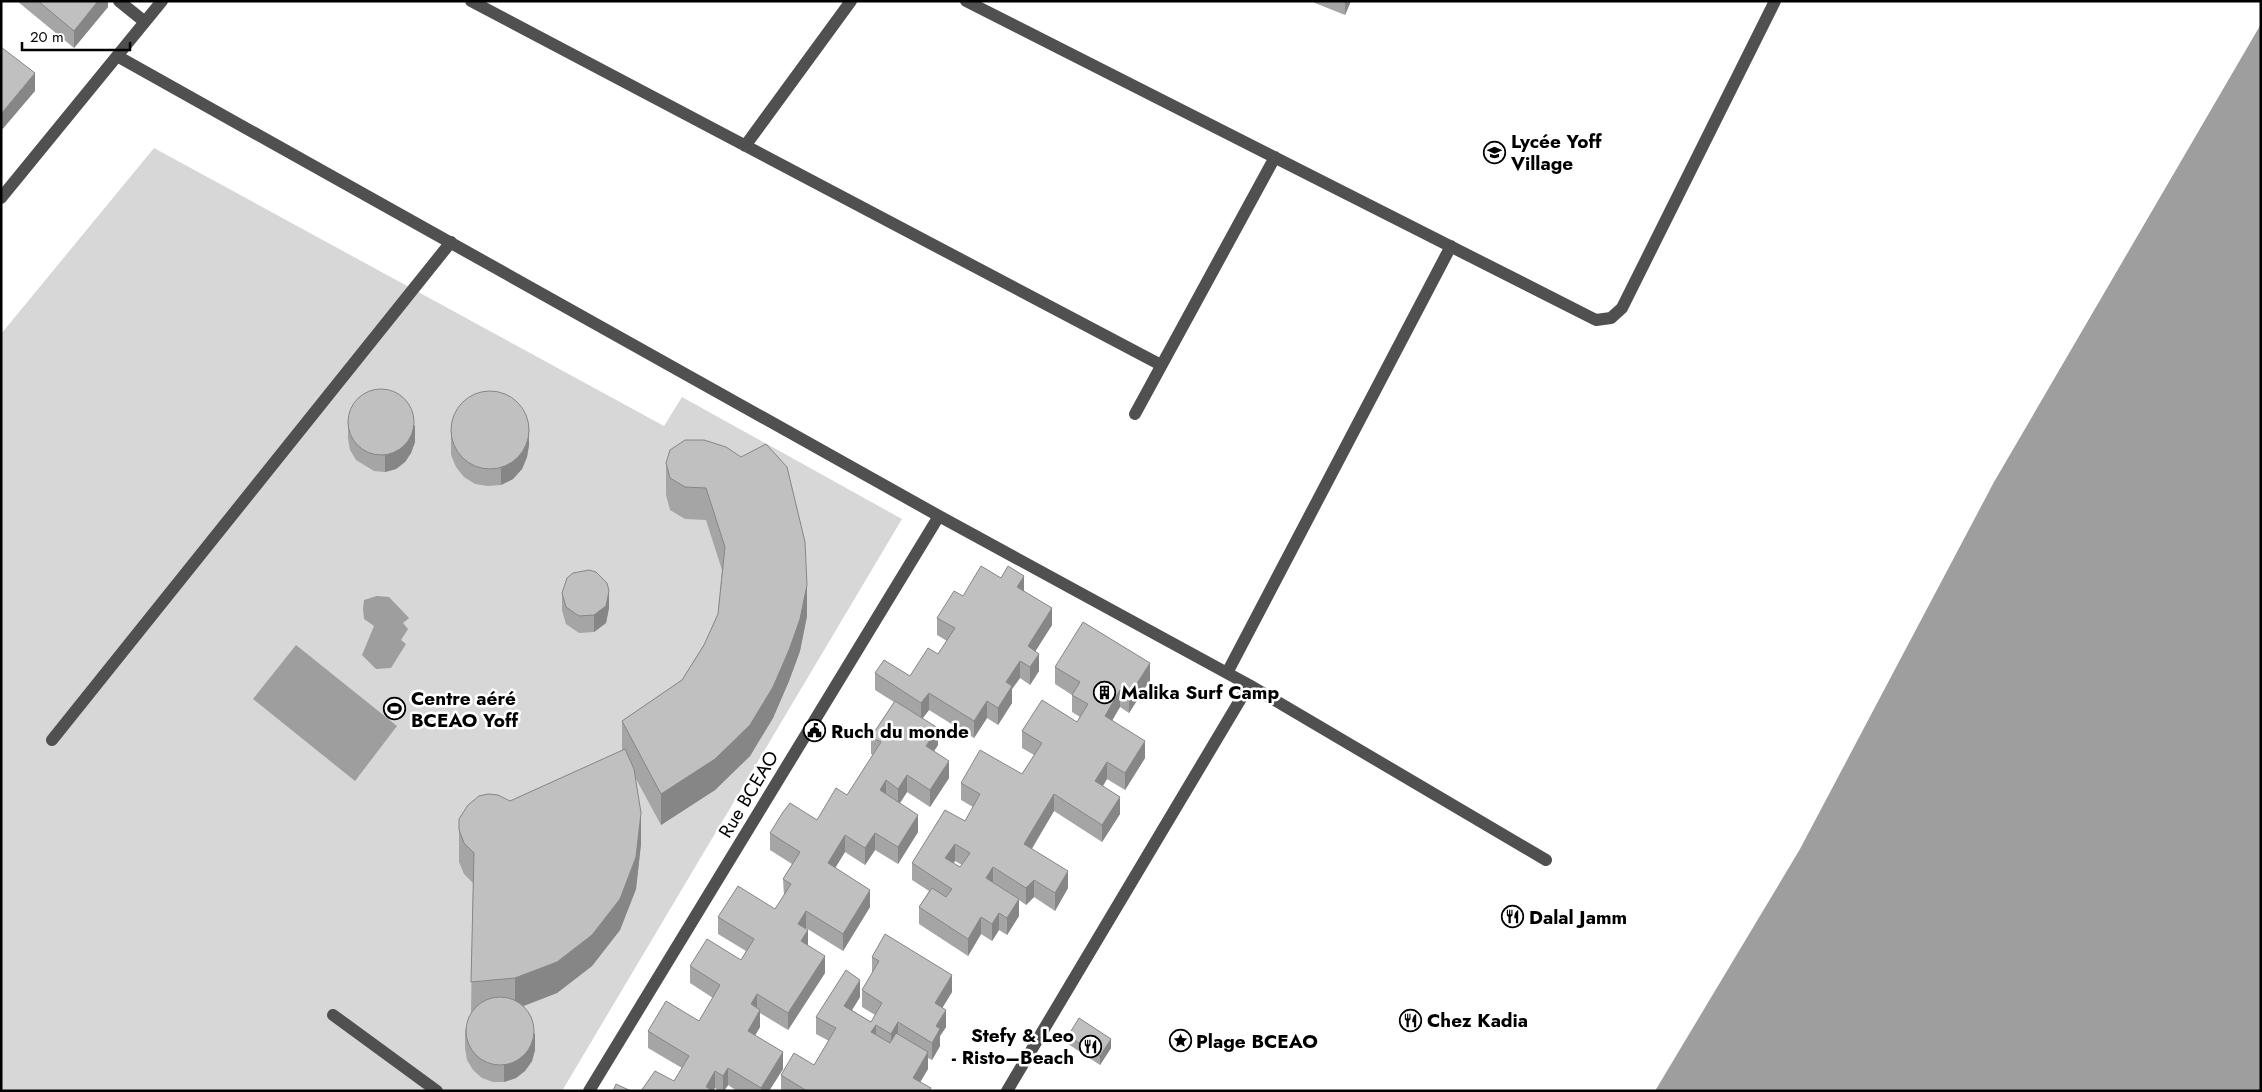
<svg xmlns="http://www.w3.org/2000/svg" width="2262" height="1092" font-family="Jost,sans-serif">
<rect width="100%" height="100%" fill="#fff"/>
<path fill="#d7d7d7" d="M154,148L664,426L682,397L902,519L562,1091H1V334Z"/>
<path fill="#9e9e9e" d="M2261,24V1091H1655L1800,849L1994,482Z
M377,596L389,597L409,618L403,623L408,629L401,640L406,644L391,668L376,669L362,655L374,626L364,619L363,609L364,600Z
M296,645L397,726L355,781L253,699Z"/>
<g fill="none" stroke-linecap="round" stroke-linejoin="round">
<path stroke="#505050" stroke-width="12" d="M119,1L145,22
M471,1L1161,365
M966,1L1596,320L1611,318L1622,308L1775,1
M117,56L939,516L1249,685L1546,860
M745,146L851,1
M1,198L162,1
M1135,414L1275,157
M1227,673L1451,246
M52,740L451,242
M333,1015L437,1091
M589,1091L939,516
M1007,1091L1249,685"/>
</g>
<path fill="#a5a5a5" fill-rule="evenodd" d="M17,1H108V7L74,48Z
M1310,1H1351L1345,15Z
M348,422L415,442L411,453L405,462L396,469L385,472L374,471L356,460L350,450L348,439Z
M451,425L529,445L527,457L522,469L513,479L501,485L488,486L475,484L464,477L456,467L451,455Z
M685,440L807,616L800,651L789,681L773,718L750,756L715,790L661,825L635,777L641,844L636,889L620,930L592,966L557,993L524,1006L535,1050L532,1061L525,1071L516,1078L504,1082H493L482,1078L473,1070L467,1060L465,1048V1031L471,1014L473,883L464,874L459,862V819L510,801L622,751V721L682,680L704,645L718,614L722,570L706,520L685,519L670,510L666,495V463Z
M1001,578L1024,591L1052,625L1035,651L1039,671L1030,685L1020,678L1012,689V703L998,725L987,718L974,738L929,710L923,718L938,745L934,751L949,778L930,807L907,792L900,803L918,832L898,864L875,850L865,865L845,852L835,867L870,907L843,951L806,928L808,945L825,973L788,1030L760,1013V1027L755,1035L783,1069L769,1091H737L728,1085L724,1091H719L715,1088L674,1081L682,1068L648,1048V1031L699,1021L713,998L690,983V966L741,960L746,951L718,934V917L775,909L784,896L783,879L792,864L770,850V833L817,820L847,795L873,755L871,754V737L894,702L875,690V673L910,676L938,654L947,641L937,635V618L963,596Z
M562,593L609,608L606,623L594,632L579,633L566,624L562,610Z
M1055,667L1150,680L1129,713L1120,707L1112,720L1145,758L1125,790L1107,779L1103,786L1120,814L1102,842L1054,811L1032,849L1068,888L1055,911L1034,897L1026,905L1019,900V916L1007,935L999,930L992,941L981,934L968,956L919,924V907L929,891L912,880V863L965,821L973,807L961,800V783L1022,774L1034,755L1022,748V731L1077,722L1080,717L1072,712V695L1055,684ZM955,861L962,865L960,867L953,863Z
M872,957L952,992L942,1008L946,1027L940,1036V1046L932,1060L928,1058V1069L920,1082L931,1091H781V1075L814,1065L829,1041L816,1034V1017L860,997L852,1010L871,1022L875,1015L862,1007V990L872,974Z
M1068,1036L1111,1048L1100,1065L1068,1044Z"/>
<path fill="#868686" d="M98,1H108V7L74,48V31Z
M1345,1H1351L1345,15Z
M35,73V91L1,131V114Z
M415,425V442L411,453L405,462L396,469L385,472V455Z
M529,428V445L527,457L522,469L513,479L501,485V468Z
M1024,576V593L1017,587Z
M807,585V616L800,651L789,681L773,718L750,756L715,790L661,825V794Z
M609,591V608L606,623L594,632V615Z
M1052,608V625L1028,663V646Z
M1039,654V671L1030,685V667Z
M1020,661V678L1012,689V703L998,725V708L1006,682Z
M1150,663V680L1129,713V696Z
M1120,690V707L1105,733V716Z
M929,693V710L921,720V703Z
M987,701V718L974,738V721Z
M938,728V745L926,763V746Z
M1145,741V758L1125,790V773Z
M949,761V778L930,807V790Z
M1107,762V779L1095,798V781Z
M907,775V792L898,806V789Z
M886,780V797L880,790Z
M1054,794V811L1024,861V844Z
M1120,797V814L1102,842V825Z
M641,813V844L636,889L620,930L592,966L557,993L515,1009V978Z
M918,815V832L898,864V847Z
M875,833V850L865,865V848Z
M845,835V852L828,880V863Z
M955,844V861L945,875V858Z
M993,867V884L986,878Z
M1068,871V888L1055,911V893Z
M1034,880V897L1026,905V888Z
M870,890V907L843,951V934Z
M1019,899V916L1007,935V918Z
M806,911V928L798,941V924Z
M999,913V930L992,941V924Z
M981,917V934L968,956V939Z
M808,930V947L801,941Z
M825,956V973L788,1030V1013Z
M952,975V992L935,1020V1003Z
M860,980V997L844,1023V1006Z
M757,994V1011L751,1004Z
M760,1010V1027L748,1048V1031Z
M946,1010V1027L940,1036V1046L932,1060V1043L936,1026Z
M898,1022V1040L891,1051V1034Z
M876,1025V1042L871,1032Z
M535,1033V1050L532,1061L525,1071L516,1078L504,1082V1065Z
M1111,1039V1048L1100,1065V1056Z
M783,1052V1069L769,1091H761V1088Z
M928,1052V1069L915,1091L913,1078Z
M728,1068V1085L724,1091H723V1076Z
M715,1071V1088L713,1091L706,1087Z"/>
<path fill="#c0c0c0" stroke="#868686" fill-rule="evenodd" d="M38,1H98L74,31Z
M1,47L35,73L1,114Z
M348 422a33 33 0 1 1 66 0a33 33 0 1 1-66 0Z
M451 430a39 39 0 1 1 78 0a39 39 0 1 1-78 0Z
M685,440H704L726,447L741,457L766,444L787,467L805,542L807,585L800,619L789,650L773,687L750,725L715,759L661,794L622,721L682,680L704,645L718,614L725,547L706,488L685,487L670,478L666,463L670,450Z
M981,566L1001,578L1008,566L1024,576L1017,587L1052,608L1028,646L1039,654L1030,667L1020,661L1006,682L1012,686L998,708L987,701L974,721L929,693L921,703L875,673L884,660L910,676L928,648L938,654L955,628L937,618L954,591L963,596Z
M589,570L596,572L607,583L609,591L606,606L594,615L579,616L566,607L562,593L567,578L573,573Z
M1083,622L1150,663L1129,696L1120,690L1105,716L1145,741L1125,773L1107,762L1095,781L1120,797L1102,825L1054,794L1024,844L1068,871L1055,893L1034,880L1026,888L993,867L986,878L1019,899L1007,918L999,913L992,924L981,917L968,939L919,907L932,888L946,897L952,889L912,863L945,810L965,821L980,794L961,783L980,750L1022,774L1042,743L1022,731L1042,700L1077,722L1088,704L1072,695L1080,682L1055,667ZM955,844L970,853L960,867L945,858Z
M895,701L938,728L926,746L949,761L930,790L907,775L898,789L886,780L880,790L918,815L898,847L875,833L865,848L845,835L828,863L870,890L843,934L806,911L798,924L808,930L801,941L825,956L788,1013L757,994L751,1004L760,1010L748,1031L783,1052L761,1088L728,1068L723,1076L715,1071L706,1087L713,1091H641L655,1071L674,1081L689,1056L648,1031L666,1001L699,1021L720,985L690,966L707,939L741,960L754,939L718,917L738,886L775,909L791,884L783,879L800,852L770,833L783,812L790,803L817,820L836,788L847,795L881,742L871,737Z
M625,749L634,769L641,813L636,857L620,899L592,935L557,962L515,978L471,982L474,853L464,843L459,830V819L468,805L479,796L488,794L498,795L510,801Z
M885,934L952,975L935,1003L946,1010L936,1026L940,1029L932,1043L898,1022L891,1034L876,1025L871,1032L890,1043L896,1033L928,1052L913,1078L931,1088L929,1091H807L781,1075L794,1053L814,1065L836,1028L816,1017L846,970L860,980L844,1006L871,1022L882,1003L862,990L879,961L872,957Z
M466 1031a34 34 0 1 1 68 0a34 34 0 1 1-68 0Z
M1079,1018L1111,1039L1100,1056L1068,1036Z
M616,1084L631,1091H613Z"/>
<defs>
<symbol id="school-ring" viewBox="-11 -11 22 22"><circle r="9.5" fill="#fff" stroke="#000" stroke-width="1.5"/><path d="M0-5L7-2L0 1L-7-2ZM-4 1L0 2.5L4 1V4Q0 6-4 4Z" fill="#000"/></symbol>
<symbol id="building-ring" viewBox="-11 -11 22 22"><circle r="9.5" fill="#fff" stroke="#000" stroke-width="1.5"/><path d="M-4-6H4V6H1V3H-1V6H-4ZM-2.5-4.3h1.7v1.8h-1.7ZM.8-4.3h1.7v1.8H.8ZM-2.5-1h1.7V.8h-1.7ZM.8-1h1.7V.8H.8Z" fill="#000"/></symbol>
<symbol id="stadium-ring" viewBox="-11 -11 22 22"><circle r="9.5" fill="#fff" stroke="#000" stroke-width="1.5"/><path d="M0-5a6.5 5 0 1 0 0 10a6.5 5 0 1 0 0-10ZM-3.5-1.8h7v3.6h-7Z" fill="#000"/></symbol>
<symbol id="civic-ring" viewBox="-11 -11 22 22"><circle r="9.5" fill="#fff" stroke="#000" stroke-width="1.5"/><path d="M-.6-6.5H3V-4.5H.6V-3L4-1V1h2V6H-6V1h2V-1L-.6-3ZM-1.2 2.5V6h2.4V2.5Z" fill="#000"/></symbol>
<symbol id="restaurant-ring" viewBox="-11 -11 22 22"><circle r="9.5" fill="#fff" stroke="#000" stroke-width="1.5"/><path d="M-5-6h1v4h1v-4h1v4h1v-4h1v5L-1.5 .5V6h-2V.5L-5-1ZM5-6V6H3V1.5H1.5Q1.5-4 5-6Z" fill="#000"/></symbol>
<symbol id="sight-ring" viewBox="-11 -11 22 22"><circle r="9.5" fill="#fff" stroke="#000" stroke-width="1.5"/><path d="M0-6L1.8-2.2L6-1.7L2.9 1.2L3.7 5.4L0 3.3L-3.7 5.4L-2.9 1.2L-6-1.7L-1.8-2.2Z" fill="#000"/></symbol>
</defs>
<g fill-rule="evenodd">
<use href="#school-ring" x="1482" y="140" width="25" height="25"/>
<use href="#building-ring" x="1092" y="680" width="25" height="25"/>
<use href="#stadium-ring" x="382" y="696" width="25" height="25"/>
<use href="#civic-ring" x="802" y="718" width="25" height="25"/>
<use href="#restaurant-ring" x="1500" y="904" width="25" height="25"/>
<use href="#restaurant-ring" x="1398" y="1008" width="25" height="25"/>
<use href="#sight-ring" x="1168" y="1028" width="25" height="25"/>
<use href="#restaurant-ring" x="1078" y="1034" width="25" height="25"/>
</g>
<g text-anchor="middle" stroke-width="5" stroke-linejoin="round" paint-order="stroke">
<g font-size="19" font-weight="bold" fill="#000" stroke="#fff" text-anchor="start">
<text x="1511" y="148">Lycée Yoff<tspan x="1511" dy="22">Village</tspan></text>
<text x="1121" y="699">Malika Surf Camp</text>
<text x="411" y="705">Centre aéré<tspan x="411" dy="22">BCEAO Yoff</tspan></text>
<text x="831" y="738">Ruch du monde</text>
<text x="1529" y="924">Dalal Jamm</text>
<text x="1427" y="1027">Chez Kadia</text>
<text x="1074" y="1042" text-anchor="end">Stefy &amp; Leo<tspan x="1074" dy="22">- Risto–Beach</tspan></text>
<text x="1196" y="1048">Plage BCEAO</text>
</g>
<g font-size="19" fill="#000" stroke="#fff">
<text transform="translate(748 794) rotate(-59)" y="7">Rue BCEAO</text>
</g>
</g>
<rect width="2262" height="1092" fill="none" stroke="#000000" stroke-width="5"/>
<path d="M22 42v8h108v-8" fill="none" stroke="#000000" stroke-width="2.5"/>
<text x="30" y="42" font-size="15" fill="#000000" stroke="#ffffff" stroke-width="4" paint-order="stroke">20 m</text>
</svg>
